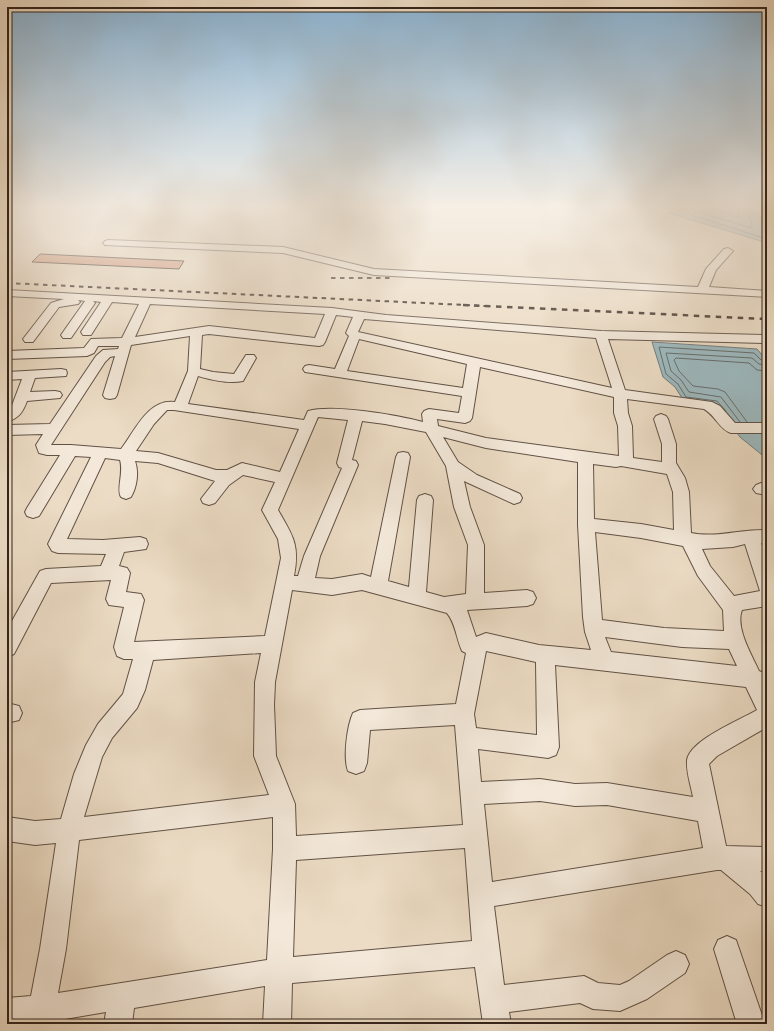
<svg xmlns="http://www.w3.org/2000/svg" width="774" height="1031" font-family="'Libre Bodoni',serif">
<rect width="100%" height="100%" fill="#ecdcc5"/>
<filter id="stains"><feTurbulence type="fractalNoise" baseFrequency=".005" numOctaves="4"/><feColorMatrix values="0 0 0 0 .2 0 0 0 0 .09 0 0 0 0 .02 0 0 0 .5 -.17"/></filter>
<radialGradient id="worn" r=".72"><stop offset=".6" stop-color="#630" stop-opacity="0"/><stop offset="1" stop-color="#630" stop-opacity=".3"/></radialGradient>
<path fill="#9db9bf" stroke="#737d7d" d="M682,205H749C759,210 761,217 762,227H767V243L669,213L683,211Z
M652,342L757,349L763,356H767V459L740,437L716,404L684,401L675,387L663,377Z"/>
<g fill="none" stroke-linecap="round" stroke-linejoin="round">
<path stroke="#686e6d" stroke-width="1" d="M686,205L688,214L767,239
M691,205L694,211L752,228C752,217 746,215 744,205
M698,205L739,218L738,205
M726,411L717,401L686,397L678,384L666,374L659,347L754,353L761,360H767
M740,422L721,397L689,392L681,380L671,371L666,353L752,358L759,364L767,365
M747,422L725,392L718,389L693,386L679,371L674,360L676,358L749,363L757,370L767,371"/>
</g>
<path fill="#d59d81" stroke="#33241b" d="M40,254L184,261L179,269L32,262Z"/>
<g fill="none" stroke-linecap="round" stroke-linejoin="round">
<defs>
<path id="minor" d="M108,240L283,247L374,269L698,287L706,269L724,249L728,248L733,251L716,270L709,287L767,291V297L374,275L283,253L105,245L103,243L105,241Z
M7,290L332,308L386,315L601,331L767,335V343L608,339L625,390L712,402L720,406L735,423H767V433H731C720,430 715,415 704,409L627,399L628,413L632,426L633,458L662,462V444L654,419L656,416L661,414L666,416L668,419L676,444V463L685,478L689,492L691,533C717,538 741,529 767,530V544L761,543L767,559V606L742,610C735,628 752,655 759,671L767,674V727L717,756L709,764L726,846L767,847V871H760L767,876V907L758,904L750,894L721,870H717L494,906L504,985L584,976L598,983L620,985L629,981L667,955L676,951L685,955L689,964L685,973L647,999L620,1011L593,1009L580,1003L509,1012L511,1024H483L475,967L292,983L291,1024H263L265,986L134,1008L132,1024H104L106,1012L53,1021V1024H7V998L31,996L40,949L56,843L35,845L7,841V817L35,821L61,819L74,774L86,745L98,724L123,694L133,659H124L117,656L114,647L124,607L109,605L106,599L111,580L51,583L14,654L7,657V630L40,571L46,569L101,566L106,554L58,553L52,551L48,544L91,457L75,456L39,516L33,518L27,516L25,512L27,508L60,455H47L39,453L36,445L43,434L7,435V425L50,424L96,356L103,350L118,349L119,346H98L94,353L87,356L7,359V351L84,348L91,339L122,338L139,304L112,302L91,335H83L81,332L101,302L93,301L95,303L71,338H63L61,335L85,301L78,300L80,302L78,304L59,307L33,342H25L23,339L51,303L64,299L7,296ZM150,304L325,314L315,338L209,326L135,337ZM336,315L353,317L346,333L349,336L335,369L309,365L305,366L303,369L305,372L462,396L459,413L429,409L424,411L422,414L423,422C397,415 333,404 308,411L304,420L188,404L198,376C212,380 229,384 243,381L256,358L254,355H246L234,374L213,372L200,369L202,335L209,334L319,346L323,345L325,342ZM364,319L596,338L612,388L358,332ZM190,336L188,371L175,402C148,398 135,431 121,449L71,445H51L105,362L110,357L115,356L103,395L105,398L110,399L115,398L117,395L131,345ZM359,339L467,364L463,388L347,371ZM480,367L614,397V413L618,426L619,456L486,438L438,426L437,419L465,423L470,421L472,418ZM167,410H174L299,429L280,472L242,463L227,470H216L158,453L136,451L154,424ZM318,417L348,420L337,463L339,467L342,468L304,556L298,576H294C300,545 293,536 278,510ZM362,421L385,424L426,432L446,466L454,507L468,545L466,594L444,597L426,592L433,500L431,496L425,494L419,496L417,500L409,587L388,581L410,457L408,453L403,452L398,453L396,457L371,577L362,574L332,579L315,578L320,556L358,465L356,461L352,460ZM443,437L486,448L578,462V525L583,617L585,632L591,650L539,645L486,633L476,637L467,610L527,606L533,604L536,598L533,592L527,590L484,593V545L470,507L464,481L514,504L520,502L522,498L520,494L477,475L458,462ZM105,458L120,460C124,473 116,489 121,497L126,499L131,497C137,487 139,472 135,461L158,463L215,481L201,499L203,503L209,505L215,503L229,485L243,475L275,482L262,510L278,539L281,558L265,636L134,642L144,600L141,594L126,592L130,573L127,568L119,566L124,552L146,549L148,544L146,539L140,537L103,540L67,539ZM593,464L616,467L621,466L667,474L673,492L674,530L641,524L594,519ZM595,532L641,538L683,546L698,576L723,610L724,631L664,628L602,620ZM745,544L760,591L734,596L710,566L702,549L733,547ZM292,590L332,595L362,590L447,613C456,624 456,638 462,651L466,653L456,704L360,710L353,713C347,726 343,758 348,771L356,774L364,771L367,763L370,730L455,725L463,825L296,836L295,804L276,756L274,705L275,682ZM605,637L682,647L729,649L737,666L611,652ZM486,651L536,662L537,735L476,728L474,714ZM261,653L255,682L254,756L269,795L84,817L102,757L112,738L137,708L145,690L153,660ZM555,665L746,687L757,710C740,720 690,740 687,760C686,772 691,786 693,797L607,783L575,784L540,779L481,782L478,749L548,758L556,755L559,747ZM540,801L575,806L607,805L698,821L703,848L492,882L484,804ZM273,817V849L267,960L58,993L66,949L79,840ZM465,848L472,941L293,957L296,860Z
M61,369L66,370L67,373L66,376L35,378L30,392L55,391L60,392L62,395L60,398L27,401C23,412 19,418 7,422V412L11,408L22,379L7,380V372Z
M761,483H767V495L756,493L753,489L756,485Z
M7,703L19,706L22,713L19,720L7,723Z
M727,936L736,940L765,1024H737L714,949L718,940Z"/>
</defs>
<use href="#minor" stroke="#615246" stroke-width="2"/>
<use href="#minor" fill="#f3e8d9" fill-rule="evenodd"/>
<path stroke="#33241b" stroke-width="2" stroke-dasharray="4.5 4.5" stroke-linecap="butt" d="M331,278H393
M7,283L486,306"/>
<path stroke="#33241b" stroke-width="2.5" stroke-dasharray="5.5 5.5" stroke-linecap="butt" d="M463,305L767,319"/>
</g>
<linearGradient id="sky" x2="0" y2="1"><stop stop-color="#8ab6d8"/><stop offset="0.59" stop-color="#f6efe5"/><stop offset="1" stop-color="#f6efe5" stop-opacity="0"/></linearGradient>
<rect width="774" height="350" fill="url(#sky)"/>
<rect width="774" height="1031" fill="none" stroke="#ecdcc5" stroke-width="24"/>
<rect x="8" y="8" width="758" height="1015" fill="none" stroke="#33241b" stroke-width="2"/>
<rect x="12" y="12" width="750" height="1007" fill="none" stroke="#33241b"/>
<rect width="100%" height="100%" filter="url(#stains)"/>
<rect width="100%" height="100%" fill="url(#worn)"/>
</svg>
